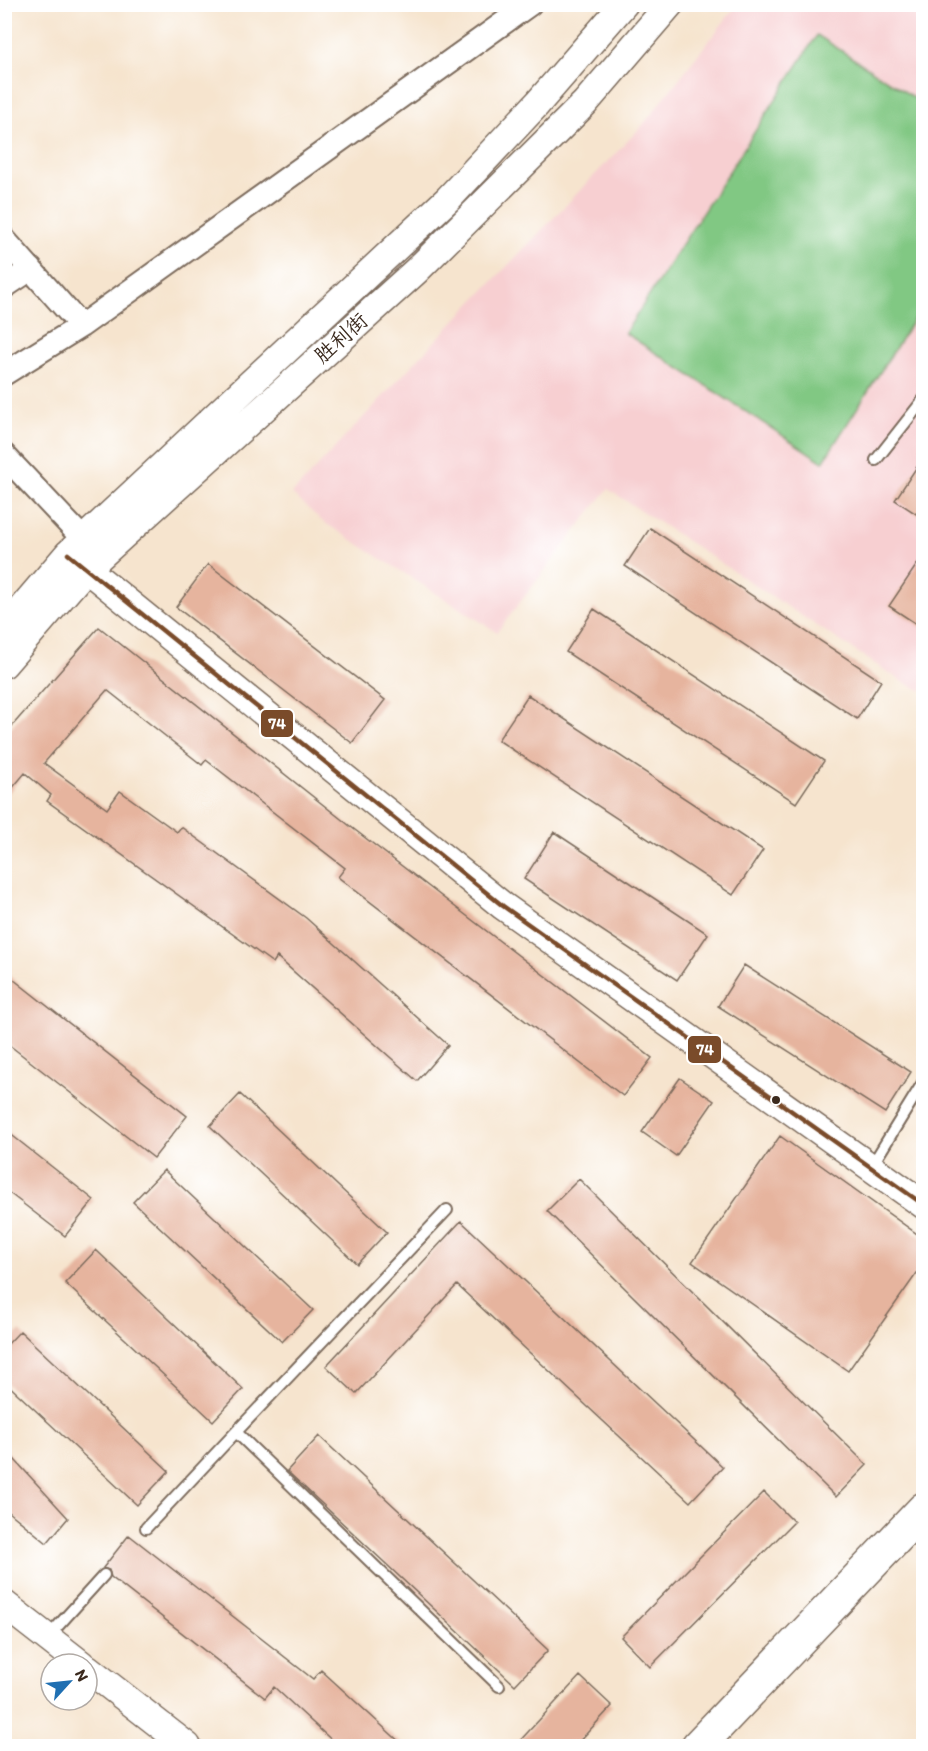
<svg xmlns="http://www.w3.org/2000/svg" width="928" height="1751" font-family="Itim,'LXGW WenKai TC',sans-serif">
<rect width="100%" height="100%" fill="#fff"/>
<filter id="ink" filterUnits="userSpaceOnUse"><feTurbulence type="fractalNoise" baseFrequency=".0167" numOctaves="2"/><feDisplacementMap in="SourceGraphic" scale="12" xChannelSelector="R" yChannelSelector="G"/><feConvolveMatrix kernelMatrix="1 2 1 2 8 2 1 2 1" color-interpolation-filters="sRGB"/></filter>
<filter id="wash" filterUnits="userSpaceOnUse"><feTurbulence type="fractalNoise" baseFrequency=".008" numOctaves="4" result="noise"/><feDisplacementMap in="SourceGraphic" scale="24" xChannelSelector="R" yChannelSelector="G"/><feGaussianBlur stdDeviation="1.35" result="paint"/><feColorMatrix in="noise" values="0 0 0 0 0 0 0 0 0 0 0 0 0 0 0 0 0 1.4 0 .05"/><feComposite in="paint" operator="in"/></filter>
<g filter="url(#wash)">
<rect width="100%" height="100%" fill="#f6e4ce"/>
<path fill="#f7cfd1" d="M737,5H923V691L903,682L608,489L497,632L322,521L292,494L417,360L642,126Z"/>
<path fill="#81c883" stroke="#5e7950" stroke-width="1.5" d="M817,35L924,104L923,305L823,462L625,333Z"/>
<g id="blocks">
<path fill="#e6b49e" d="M924,456V519L895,500Z
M650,528L881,681L857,719L625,566Z
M924,554V629L889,606Z
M208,564L385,700L352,743L176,607Z
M594,609L824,761L796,803L566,652Z
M99,627L355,830L652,1058L623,1096L338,877L345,868L206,760L202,765L107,690L44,763L107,809L120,791L177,832L181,827L306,918L448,1045L417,1081L277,957L273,963L47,801L51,795L25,773L4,798V735Z
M528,695L763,850L733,895L498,740Z
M554,832L708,934L677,980L524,879Z
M744,965L911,1072L885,1113L718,1006Z
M4,972L187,1116L154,1158L4,1041Z
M680,1078L714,1101L676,1156L642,1132Z
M240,1094L387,1232L357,1264L210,1126Z
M4,1129L94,1200L65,1236L4,1189Z
M780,1136L924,1239V1263L848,1371L692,1262Z
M164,1170L313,1310L282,1342L133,1202Z
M579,1179L867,1465L836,1497L547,1211Z
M461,1221L723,1467L690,1502L457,1285L356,1394L326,1366Z
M96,1250L243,1389L213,1421L65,1283Z
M20,1331L169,1471L137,1505L4,1381V1348Z
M319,1436L548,1650L515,1685L287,1471Z
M4,1448L68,1518L47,1543L4,1508Z
M764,1492L794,1522L650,1667L621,1637Z
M129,1535L313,1679L321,1670L404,1746H338L274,1687L265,1698L111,1577L109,1570L103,1568Z
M580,1676L612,1706L575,1746H515Z"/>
</g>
</g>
<g filter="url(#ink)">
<use href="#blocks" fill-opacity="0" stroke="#7c6b5c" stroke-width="1.5"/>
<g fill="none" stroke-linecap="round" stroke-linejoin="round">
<defs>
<path id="service" d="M876,460L924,399
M871,1167L924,1081
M236,1432L499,1686
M146,1528L236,1432L447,1210
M48,1637L104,1575"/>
<path id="minor" d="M4,239L81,326
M4,287L31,269
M4,374L81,326L530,4
M4,455L84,540"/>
<path id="tertiary" d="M68,554L503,906L924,1205
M4,629L68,554L448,199L537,104L624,4
M4,664L86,569L416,271L585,103L670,4
M4,1604L81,1664
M87,1668L187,1746"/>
<path id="primary" d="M698,1746L924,1509"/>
</defs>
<use href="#service" stroke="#7c6b5c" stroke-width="14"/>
<use href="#minor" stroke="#7c6b5c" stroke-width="26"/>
<use href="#tertiary" stroke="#7c6b5c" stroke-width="30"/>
<use href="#primary" stroke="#7c6b5c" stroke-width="36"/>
<use href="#service" stroke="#fff" stroke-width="10"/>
<use href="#minor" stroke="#fff" stroke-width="22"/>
<use href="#tertiary" stroke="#fff" stroke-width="27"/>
<use href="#primary" stroke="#fff" stroke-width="33"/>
<defs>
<path id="bus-1" d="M68,554L503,906L924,1205"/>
</defs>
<use href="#bus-1" stroke="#fff" stroke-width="9"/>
<use href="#bus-1" stroke="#7a4b2a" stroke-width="4.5"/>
</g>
</g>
<circle fill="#3b2a1e" stroke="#fff" stroke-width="2" cx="776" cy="1100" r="5"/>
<g text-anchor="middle" stroke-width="4.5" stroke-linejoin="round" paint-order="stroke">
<g font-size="21" fill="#3b2a1e" stroke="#fff">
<text transform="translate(341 338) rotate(-42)" y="7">胜利街</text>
</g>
</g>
<g stroke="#fff" stroke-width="2">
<rect x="260" y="709" width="34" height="29" rx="6" fill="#7a4b2a"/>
<rect x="687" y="1035" width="35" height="29" rx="6" fill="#7a4b2a"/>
</g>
<g font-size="16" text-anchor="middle" font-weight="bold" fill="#fff">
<text x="277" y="729">74</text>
<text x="705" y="1055">74</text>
</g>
<rect width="928" height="1751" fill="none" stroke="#fff" stroke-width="24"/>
<g transform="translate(69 1682) rotate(63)"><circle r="28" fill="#ffffff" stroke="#b1aaa5" stroke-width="1.5"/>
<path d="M0-4.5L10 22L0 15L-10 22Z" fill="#1f6fb2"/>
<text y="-9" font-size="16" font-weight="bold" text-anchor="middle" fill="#3b2a1e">N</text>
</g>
</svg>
